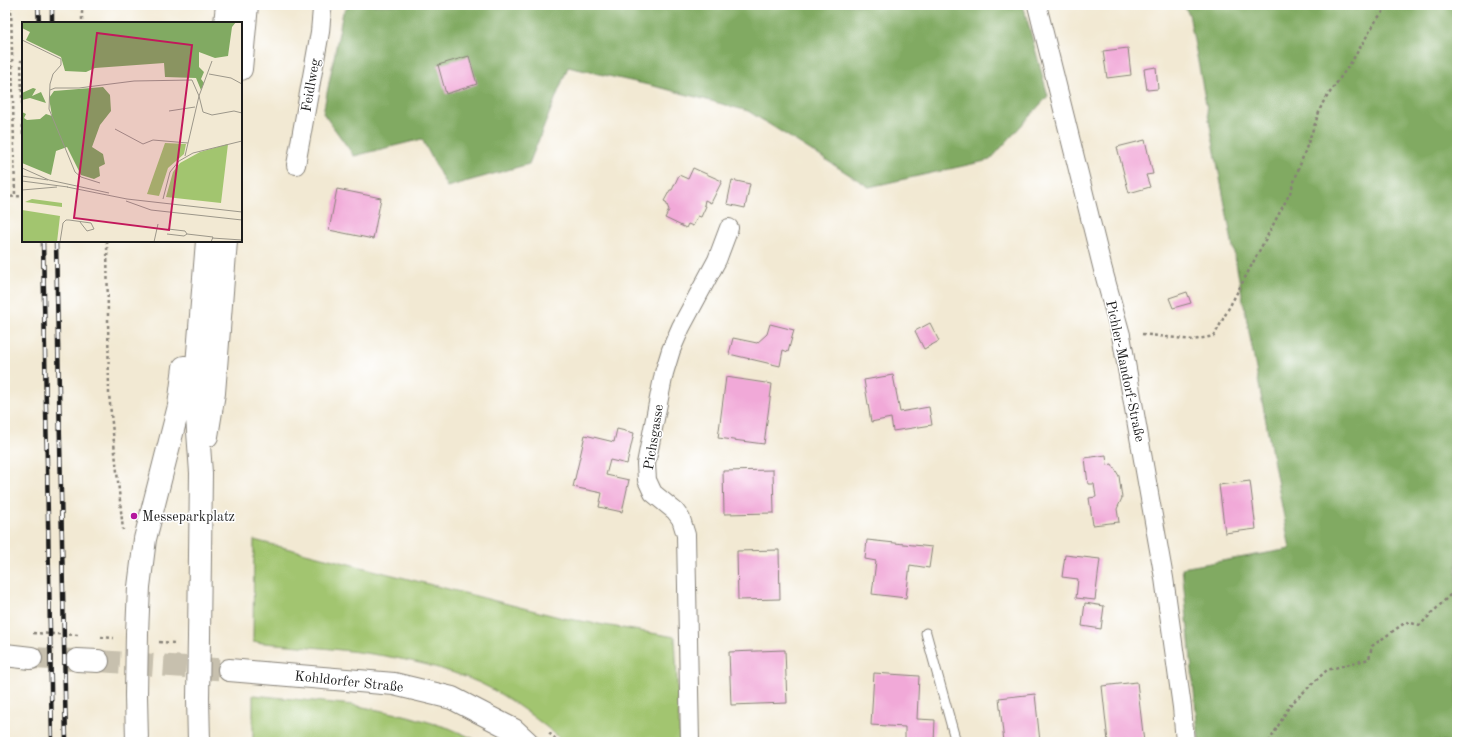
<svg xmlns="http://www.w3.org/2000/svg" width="1462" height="747" font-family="'Old Standard TT',serif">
<rect width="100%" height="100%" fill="#fff"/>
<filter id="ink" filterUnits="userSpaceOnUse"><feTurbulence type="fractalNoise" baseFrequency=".025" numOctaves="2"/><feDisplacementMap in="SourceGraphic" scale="8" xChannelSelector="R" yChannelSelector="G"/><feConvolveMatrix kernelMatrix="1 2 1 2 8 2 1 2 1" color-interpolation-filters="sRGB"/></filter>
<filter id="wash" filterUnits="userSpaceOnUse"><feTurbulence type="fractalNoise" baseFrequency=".012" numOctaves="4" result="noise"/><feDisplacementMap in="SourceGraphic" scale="16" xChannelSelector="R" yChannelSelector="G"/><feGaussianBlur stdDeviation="0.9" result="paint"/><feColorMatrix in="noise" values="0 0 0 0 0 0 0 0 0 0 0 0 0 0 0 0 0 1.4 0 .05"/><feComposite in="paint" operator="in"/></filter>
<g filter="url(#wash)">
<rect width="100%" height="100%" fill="#f2e9d3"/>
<path fill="#a2c56f" stroke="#5f7046" d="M254,540L563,618L675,637L680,742H565C538,720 511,698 480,683C409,652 330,649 253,642Z
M253,695L353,705L408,716L449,728L481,742H253Z"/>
<path fill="#81aa62" stroke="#4e633f" d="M351,5H1023L1048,96L990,160L869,187L748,111L662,88L568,67L529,164L447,187L422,139L354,156L323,113L343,12Z
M1183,5H1457V742H1199L1182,568L1290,549L1189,14Z"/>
<g id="blocks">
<path fill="#f1a9d8" d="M1128,48L1131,75L1107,78L1103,51Z
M469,56L477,84L446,94L438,65Z
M1156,67L1158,89L1147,90L1144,69Z
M1145,140L1153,174L1146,175L1150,187L1129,193L1117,147Z
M693,168L722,181L711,203L705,200L704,205L706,206L701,217L698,216L693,226L688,224L686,228L665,218L669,210L666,202L664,201L670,190H672L679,175L688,179Z
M732,180L750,184L745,208L727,204Z
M337,189L381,198L373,239L329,230Z
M1187,292L1191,303L1173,308L1169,298Z
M930,323L939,341L924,349L915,331Z
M770,324L794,330L788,352L783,350L780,366L729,354L733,338L757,343L767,334Z
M893,375L900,412L929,407L932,425L893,431L891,418L871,422L864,380Z
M726,377L772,384L764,444L718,438Z
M617,429L634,433L627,464L610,460L606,475L629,480L622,512L599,507L602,493L573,487L585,435L614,442Z
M1106,455L1107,465L1112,464L1119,476L1122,498L1117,509L1119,522L1093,525L1089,498L1096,497L1094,484H1088L1085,458Z
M773,470L774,513L724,514L723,471Z
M1250,481L1256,529L1225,533L1219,485Z
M867,540L932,547L929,568L910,565L906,598L872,594L876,561L865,559Z
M779,550L780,599L738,600L737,551Z
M1065,555L1100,559L1095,600L1076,598L1078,579L1062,577Z
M1085,603L1104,606L1101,629L1082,626Z
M785,650L787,703L731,705L729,652Z
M874,673L919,676L917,719L935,720L934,742H912V739H905V727L871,725Z
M1137,682L1144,742H1108L1102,686Z
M1035,694L1040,742H1004L999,698Z"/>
</g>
</g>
<g filter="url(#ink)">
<use href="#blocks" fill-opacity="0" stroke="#878278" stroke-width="1"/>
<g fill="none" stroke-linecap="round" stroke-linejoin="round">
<path stroke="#c7c0ae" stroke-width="22" stroke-dasharray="22 11" stroke-linecap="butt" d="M31,658L77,660
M98,661L229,670"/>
<defs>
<path id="lane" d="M926,633L956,742"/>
<path id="street" d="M1037,5L1103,270L1121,335L1164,578L1182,707L1185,742
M296,165L320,32L322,9L324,5
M690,742L686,535L681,519L675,511L653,493L647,480L646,464L664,373L671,350L681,327L717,260L729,228"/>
<path id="secondary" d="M5,655L31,658
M77,660L98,661
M229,670L394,684L452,698L514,730L527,742"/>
<path id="primary" d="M225,23L227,5
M241,69L247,5
M207,436L214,393L226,241
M137,633L139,587L145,539L179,406L184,367
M199,637L201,473L195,390L207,241
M136,695L137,742
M198,698L199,742"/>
</defs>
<use href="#lane" stroke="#878278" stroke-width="11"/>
<use href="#street" stroke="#878278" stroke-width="20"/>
<use href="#secondary" stroke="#878278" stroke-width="24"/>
<use href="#primary" stroke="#878278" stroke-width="24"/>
<path stroke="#878278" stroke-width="2.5" stroke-dasharray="3 3" stroke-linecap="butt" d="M11,5L15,196
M82,5V23
M23,61H21L23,135
M5,197L23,196
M107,241L109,394L123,530
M1142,334L1193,340L1214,336L1290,193L1322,104L1352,61L1377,19L1389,5
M33,633L78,635
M101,637L114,638
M159,642L176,643
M549,733L559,742
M1269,742L1290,705L1327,670L1369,659L1372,646L1406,622L1420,625L1457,588"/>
<use href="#lane" stroke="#fff" stroke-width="9"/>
<use href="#street" stroke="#fff" stroke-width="18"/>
<use href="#secondary" stroke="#fff" stroke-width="22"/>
<use href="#primary" stroke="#fff" stroke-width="22"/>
<defs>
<path id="rail" d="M38,5L39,23
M52,5V23
M43,241L52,742
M56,241L66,742"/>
</defs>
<use href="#rail" stroke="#1c1c1c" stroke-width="4.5"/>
<use href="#rail" stroke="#fff" stroke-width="3" stroke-dasharray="9" stroke-linecap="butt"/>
<defs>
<path id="primary-bridge" d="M136,695L137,633
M198,698L199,637"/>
</defs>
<use href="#primary-bridge" stroke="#878278" stroke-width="24" stroke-linecap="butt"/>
<use href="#primary-bridge" stroke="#fff" stroke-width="22"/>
</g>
</g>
<circle fill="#b5179e" stroke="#fff" stroke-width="1.5" cx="134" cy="516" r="4"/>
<g text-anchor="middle" stroke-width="3" stroke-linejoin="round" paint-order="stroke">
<g font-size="14" fill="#1c1c1c" stroke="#fff">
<text transform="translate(310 85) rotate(-80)" y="5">Feidlweg</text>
<text transform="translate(1126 371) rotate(78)" y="5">Pichler-Mandorf-Straße</text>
<text transform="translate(653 437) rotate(-81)" y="5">Pichsgasse</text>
<text transform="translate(349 681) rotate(6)" y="5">Kohldorfer Straße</text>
</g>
<g font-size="14" fill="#1c1c1c" stroke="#fff" text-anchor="start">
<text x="142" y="521">Messeparkplatz</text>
</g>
</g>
<g transform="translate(22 22)">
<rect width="220" height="220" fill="#f2e9d3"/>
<path d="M143,121L164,122L162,132L146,146L137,174L125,172ZM206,122L199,181L144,175L151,150L158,141L178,130ZM10,177L40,181V185L3,180ZM0,188L38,194L35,220H0Z" fill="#a2c56f"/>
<path d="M0,0H214L210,5L206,34L193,36L177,30V45L182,50L179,57L182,61L179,68L174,56L143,55L142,41L73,46L64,50L43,49L39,35L4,18L8,10L0,6ZM81,65L88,73L89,89L78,103L70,125L81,132L83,142L77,145L78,154L72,157L59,153L45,125L34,129L29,153L0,141V90L4,92L2,96L5,98L18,97L24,92L30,94L27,76L32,69ZM11,66L14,67L10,74L19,70L24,81L8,76L0,78V71Z" fill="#81aa62"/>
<path fill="none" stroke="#9c978a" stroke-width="1" d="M0,18L39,37V43L31,52L28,62L27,87L53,150L59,155L78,161M190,39L177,74L181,90L190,93L212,89L220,91M187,52L209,56L220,62M28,68L33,66H57L112,59L170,58L177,74L163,134M147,89L173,85M93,107L121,122L131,118L166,121M0,146L27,158L87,171M0,154L26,158M0,159L46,165M45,165L105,177L220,190M0,168L35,165M141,177L148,150L157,139L171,131L220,119M104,179L129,188L220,198M145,212L162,214L165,212L163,209L146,207M165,212L191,215L189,220M190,216L220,218M38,220L41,201L44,198H47L69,201L72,207L65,209L58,200M132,220L136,202"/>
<path fill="#c2185b" fill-opacity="0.15" stroke="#c2185b" stroke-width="2" d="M75,11L170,23L147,208L52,196Z"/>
<rect width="220" height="220" fill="none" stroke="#1c1c1c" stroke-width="2"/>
</g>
<rect width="1462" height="747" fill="none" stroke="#fff" stroke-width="20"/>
</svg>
